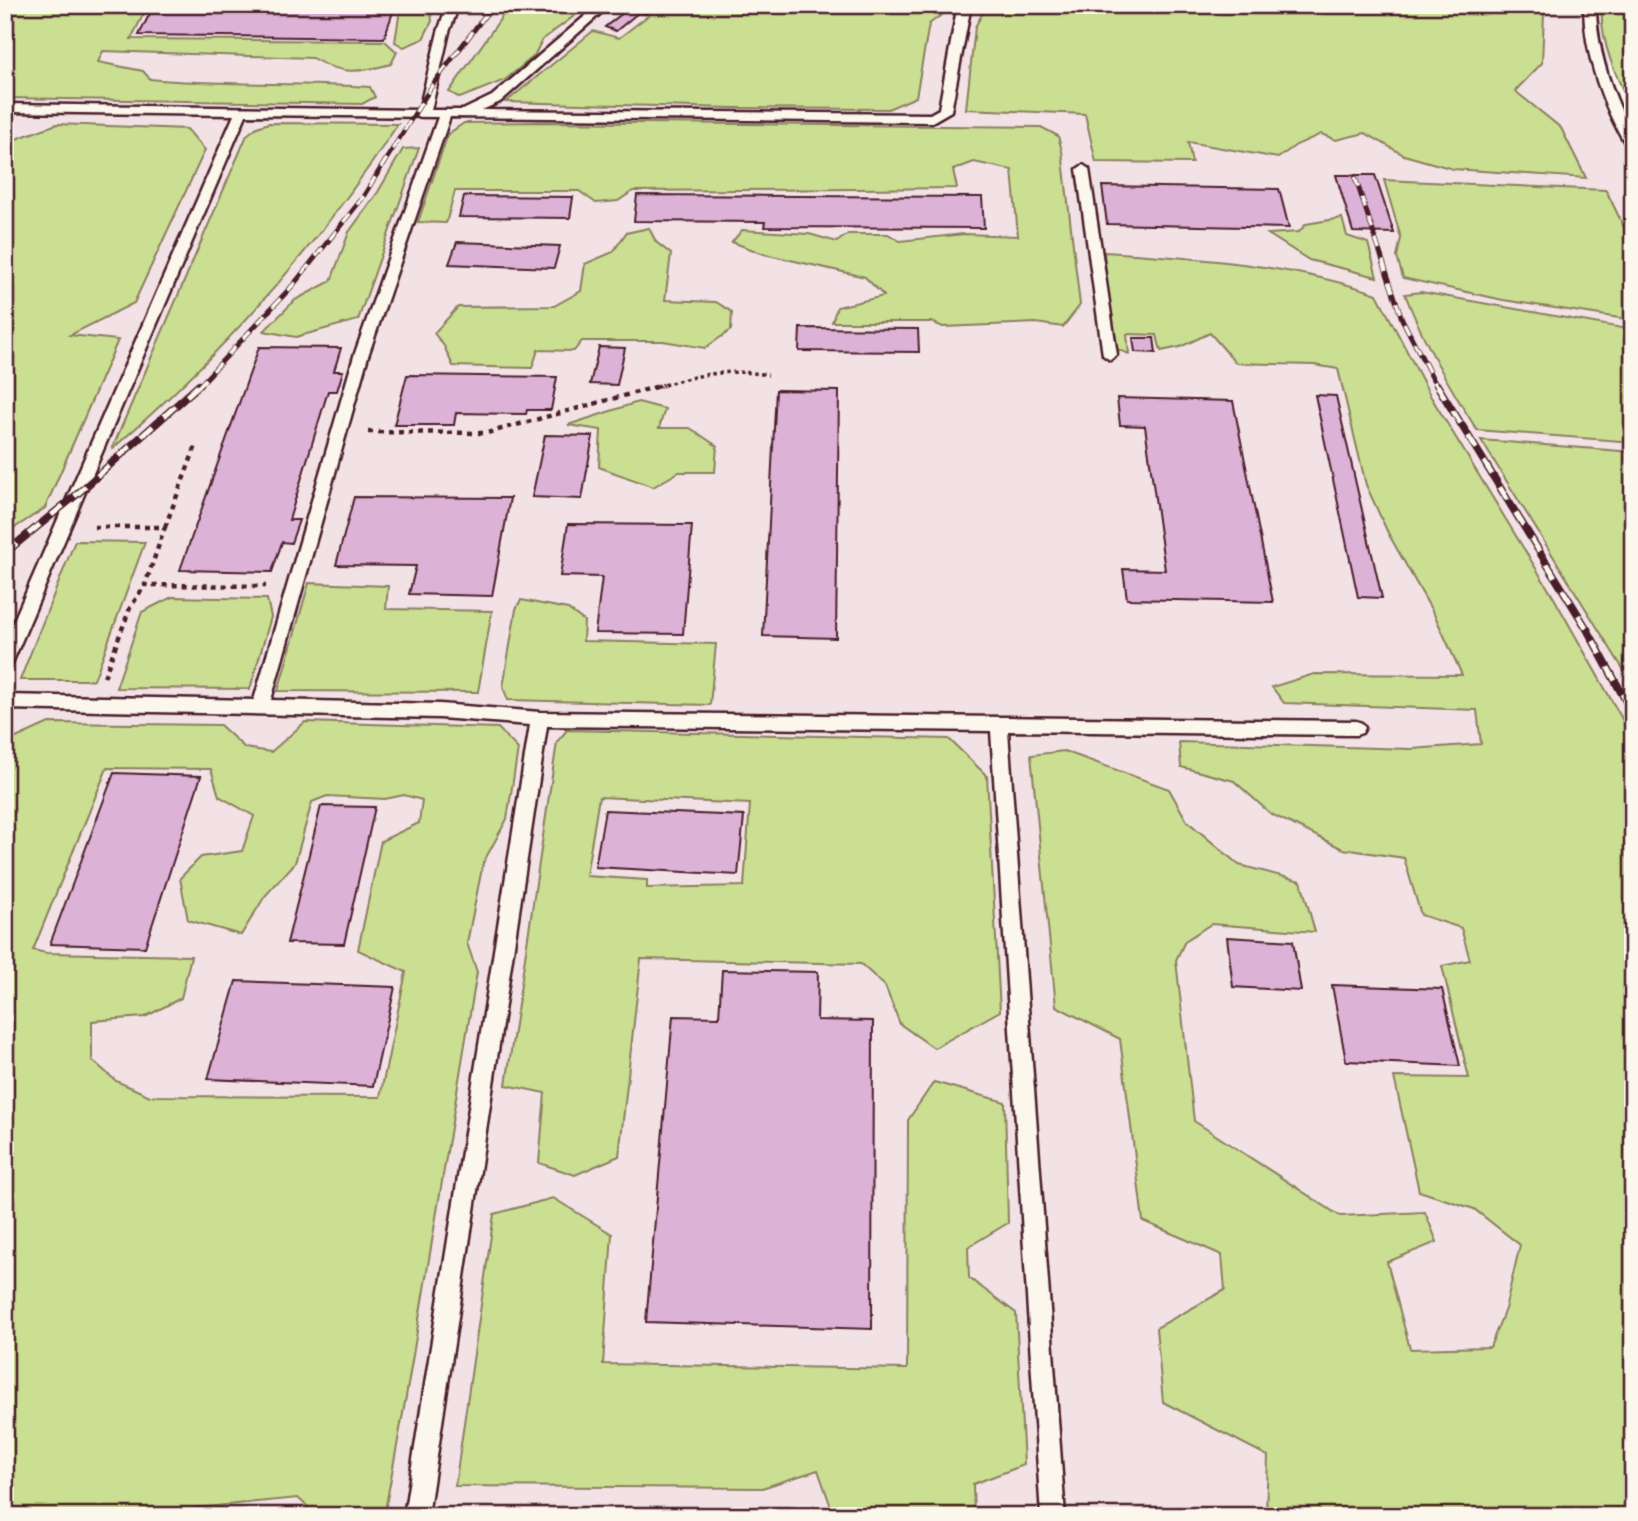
<svg xmlns="http://www.w3.org/2000/svg" width="1638" height="1521" font-family="'Balsamiq Sans',sans-serif">
<rect width="100%" height="100%" fill="#fbf7ec"/>
<filter id="ink" filterUnits="userSpaceOnUse"><feTurbulence type="fractalNoise" baseFrequency=".0143" numOctaves="2"/><feDisplacementMap in="SourceGraphic" scale="14" xChannelSelector="R" yChannelSelector="G"/><feConvolveMatrix kernelMatrix="1 2 1 2 8 2 1 2 1" color-interpolation-filters="sRGB"/></filter>
<g filter="url(#ink)">
<path fill="#f2e2e6" d="M5,5H1620L1603,107L1633,166V1516H5Z"/>
<path fill="#cbdf93" stroke="#8a7f5f" stroke-width="2" fill-rule="evenodd" d="M5,5H148L131,39L385,41L397,52L391,64C358,73 342,75 312,58L103,51L98,62L143,71L150,79C223,86 296,82 370,87L375,97L362,104L5,98Z
M396,5H430L432,21L423,39L404,47L395,42L400,10Z
M510,5H589L542,40L534,56L505,80L460,98L449,92Z
M662,5H951L947,11L929,24L916,97L888,109L733,108L506,102L593,31L619,38Z
M987,5H1536L1544,13L1542,63L1515,91L1561,128L1586,178L1453,169L1404,155L1365,133L1336,140L1321,134L1296,145L1278,158L1188,142L1192,163L1096,162L1085,114L966,109L975,27Z
M1602,5H1633V111C1617,79 1599,41 1602,5Z
M541,122L1041,127L1058,136L1062,151L1080,305L1063,327L1036,323L943,327L932,322H832L837,307L884,296L865,277L764,254L732,242L742,230L809,234L837,242L848,234H888L900,241L964,234L1018,236L1012,170L974,162L953,170L957,188L633,191L618,201L596,203L579,191H455L446,223L418,222L448,134L464,123Z
M269,123L398,124C319,245 221,355 112,449L247,135L257,127Z
M57,124L187,129L205,150L134,303L70,335L118,340L45,508L5,534V143Z
M419,148L358,320L296,337L264,331L295,300L331,281L349,232L378,192L403,149Z
M1384,180L1606,190L1633,246V320L1503,300L1403,278L1397,257L1401,238Z
M1342,218L1347,236L1368,243L1377,277L1309,260L1268,234L1299,232L1306,224Z
M649,228L656,242L671,254L665,300L716,302L732,312L731,330L705,348L663,341H582L574,351L538,350L532,368L453,366L444,346L434,333L458,307L554,306L581,291L585,264L613,252L626,233Z
M1104,252C1196,258 1289,264 1377,294L1431,397L1554,598L1626,726L1633,744V1516H1266L1268,1456L1163,1402L1156,1328L1225,1290L1222,1255L1143,1221L1120,1039L1056,1006L1031,755L1064,751L1169,789L1187,821L1239,865L1301,881L1315,932L1211,924L1185,941L1176,960L1194,1121L1340,1216L1425,1212L1437,1242L1387,1262L1410,1349L1490,1347L1505,1309L1520,1245L1474,1209L1419,1191L1394,1077L1469,1078L1442,966L1470,960L1461,928L1421,915L1404,858L1343,849L1271,814L1234,781L1181,767L1179,742L1411,749L1481,744L1477,710L1284,703L1272,687L1314,674L1462,675L1436,618L1388,533L1366,485L1338,369L1314,365L1236,363L1210,333L1180,347L1161,351L1157,335L1127,334L1129,354L1114,348Z
M1421,292L1633,330V442L1477,430C1449,386 1424,343 1405,294Z
M638,402L665,409L659,428H690L717,446L715,472H679L653,487L599,467L601,430L568,425Z
M1481,440L1633,452V685Z
M75,541L145,542L94,680H20Z
M309,583L388,586L386,609L492,611L478,692L278,691Z
M172,597L267,599L271,617L250,689L116,688L142,612Z
M521,600L568,609L584,621L583,641L716,644L710,705L508,700L503,687L516,609Z
M305,722L498,728L518,749L507,819L483,863L467,943L477,972L406,1397L384,1516H318L298,1498L195,1508L180,1516H5V743L49,723L220,725L245,748L271,752ZM107,768L211,769L219,796L254,816L242,851L201,857L180,878L188,920L241,935L265,896L295,863L312,802L327,796L385,799L404,795L422,800L419,823L381,841L358,950L406,972L380,1097L150,1096L116,1081L92,1060V1021L145,1017L181,998L191,956L46,953L33,950Z
M567,730L949,739L987,776L1000,1011L934,1048L900,1024L885,986L861,964L641,959L619,1156L575,1175L539,1163L545,1093L506,1085L557,742ZM599,797L750,804L744,886L647,888V880L586,876Z
M934,1082L1005,1102L1008,1223L968,1247L969,1278L1016,1313L1024,1465L973,1484L974,1516H830L831,1507L818,1470L762,1488L455,1486L494,1214L553,1198L612,1234L603,1364L907,1369L908,1120Z"/>
<path fill="#ddb2d7" stroke="#4a1f2b" stroke-width="2" d="M633,5H656L645,14L639,12L616,31L605,27Z
M153,7L394,9L384,38L139,35Z
M1336,175H1375L1394,233L1353,232Z
M1102,186L1279,189L1289,228L1107,224Z
M637,195L982,197L984,228L764,227L765,222L634,221Z
M464,196L573,197L570,218L459,217Z
M457,242L560,246L554,268L449,264Z
M800,328L918,329L919,352L799,351Z
M1133,338H1154L1156,353L1135,352Z
M259,347L341,348L334,371H343L337,391H328L289,520H299L291,543L282,542L272,572L180,570Z
M599,347L625,348L617,385L590,384Z
M407,375L557,377L551,410H527L526,414L456,413L454,425H394Z
M776,390L839,391L836,638L763,636Z
M1315,395L1336,396L1382,598L1358,597Z
M1117,398L1233,401L1273,602L1127,599L1123,569L1165,570L1145,426L1120,425Z
M545,435L593,436L582,499L532,497Z
M354,497L510,498L492,596L409,594L416,566L336,565Z
M568,524L692,525L683,634L595,633L602,577L560,576Z
M114,773L201,776L145,947L50,944Z
M321,806L375,807L344,944L287,943Z
M605,810L744,816L738,875L595,867Z
M1227,937L1293,941L1301,991L1233,987Z
M722,970L818,972L817,1020L873,1021L872,1329L646,1322L673,1016L719,1017Z
M236,981L395,987L373,1086L208,1079Z
M1332,985L1442,989L1460,1066L1346,1061Z"/>
<g fill="none" stroke-linecap="round" stroke-linejoin="round">
<defs>
<path id="lane" d="M447,5H459L449,32L431,110H463L492,96L598,5H610L500,102L482,110L930,114L939,109L957,9L960,5H971L951,111L932,122L450,117L368,356L271,700L440,704L540,712L1356,721L1362,723L1365,728L1362,733L1356,735L1008,731L1065,1516H1041L991,731L547,726L428,1516H404L530,725L440,718L5,709V695L254,700L354,356L438,117L246,115L13,661L11,666L5,668V641L234,115L5,112V104L419,110L438,32Z
M1584,5H1596C1596,38 1604,68 1616,98C1623,116 1633,131 1633,151L1629,150C1603,107 1584,55 1584,5Z
M1083,165L1089,169L1117,355L1110,360L1103,355L1077,169Z"/>
</defs>
<use href="#lane" stroke="#4a1f2b" stroke-width="5"/>
<path stroke="#4a1f2b" stroke-width="3.5" stroke-dasharray="3.5 3.5" stroke-linecap="butt" d="M657,387C697,375 726,368 768,375"/>
<path stroke="#4a1f2b" stroke-width="4.5" stroke-dasharray="5 5" stroke-linecap="butt" d="M368,432L487,433L663,385
M94,527H165L145,585L266,586
M165,527L197,443
M104,677L130,608L145,585"/>
<use href="#lane" fill="#fbf7ec" fill-rule="evenodd"/>
<defs>
<path id="rail-far1" d="M1355,177L1402,319L1437,387
M198,387L294,284L361,200L433,84L493,5"/>
<path id="rail" d="M1437,385L1587,629L1633,714
M5,553L75,496L199,385"/>
</defs>
<use href="#rail-far1" stroke="#4a1f2b" stroke-width="5"/>
<use href="#rail" stroke="#4a1f2b" stroke-width="8"/>
<use href="#rail-far1" stroke="#fbf7ec" stroke-width="3.5" stroke-dasharray="11" stroke-linecap="butt"/>
<use href="#rail" stroke="#fbf7ec" stroke-width="5" stroke-dasharray="15" stroke-linecap="butt"/>
</g>
</g>
<rect width="1638" height="1521" fill="none" stroke="#fbf7ec" stroke-width="28"/>
<rect x="14" y="14" width="1610" height="1493" fill="none" stroke="#4a1f2b" stroke-width="2.5" filter="url(#ink)"/>
</svg>
